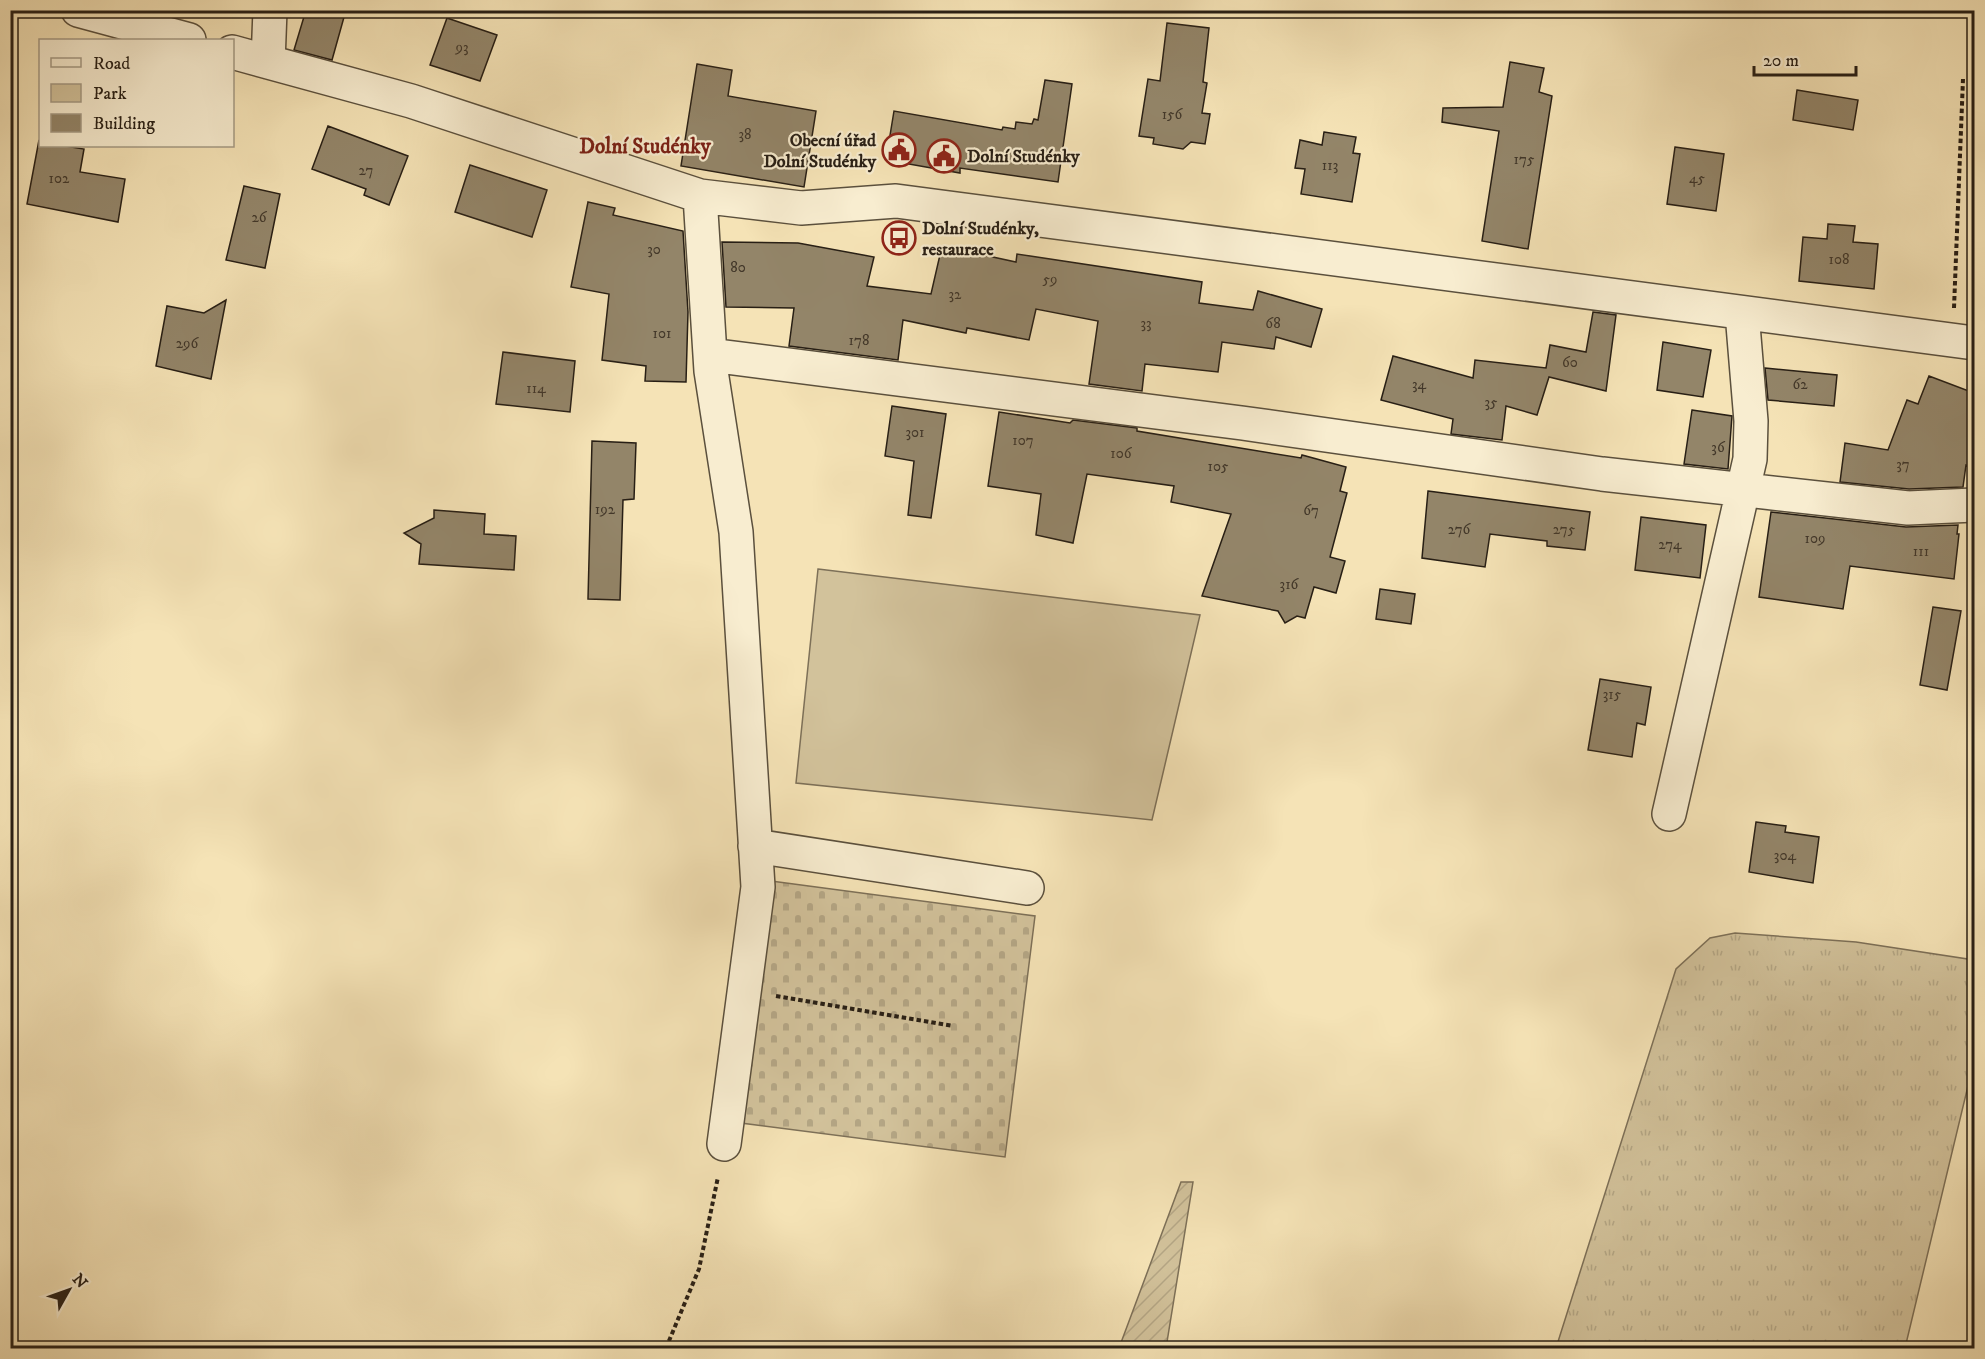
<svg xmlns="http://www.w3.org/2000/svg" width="1985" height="1359" font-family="'IM FELL DW Pica',serif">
<defs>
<pattern id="grass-tufts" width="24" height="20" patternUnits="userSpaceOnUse" patternTransform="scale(1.5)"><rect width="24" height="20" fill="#d2c29b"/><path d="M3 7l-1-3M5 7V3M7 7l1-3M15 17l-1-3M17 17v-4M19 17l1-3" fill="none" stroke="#b4a685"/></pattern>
<pattern id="cemetery-stones" width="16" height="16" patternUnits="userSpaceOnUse" patternTransform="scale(1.5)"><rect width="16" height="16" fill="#d2c29b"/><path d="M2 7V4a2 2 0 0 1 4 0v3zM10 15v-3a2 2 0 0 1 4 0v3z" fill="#b4a685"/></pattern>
<pattern id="garden-furrows" width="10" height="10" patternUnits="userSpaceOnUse" patternTransform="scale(1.5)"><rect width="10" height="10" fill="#d2c29b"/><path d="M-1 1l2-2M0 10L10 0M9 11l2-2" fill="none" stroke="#b4a685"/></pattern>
</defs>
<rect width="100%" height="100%" fill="#f5e3b6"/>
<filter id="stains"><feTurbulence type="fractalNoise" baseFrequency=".00333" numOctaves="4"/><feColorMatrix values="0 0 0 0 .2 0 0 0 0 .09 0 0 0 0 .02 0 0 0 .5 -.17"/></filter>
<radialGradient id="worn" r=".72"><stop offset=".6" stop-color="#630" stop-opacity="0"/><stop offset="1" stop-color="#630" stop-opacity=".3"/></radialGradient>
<path fill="url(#grass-tufts)" stroke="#7d7058" stroke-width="1.5" d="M1735,933L1856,942L1974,960V1061L1905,1348H1556L1676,969L1710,938Z"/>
<path fill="url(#cemetery-stones)" stroke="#7d7058" stroke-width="1.5" d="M771,881L1035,916L1005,1157L741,1123Z"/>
<path fill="#d2c29b" stroke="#7d7058" stroke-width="1.5" d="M818,569L1200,615L1152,820L796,783Z"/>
<path fill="url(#garden-furrows)" stroke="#7d7058" stroke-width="1.5" d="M1181,1182H1193L1166,1348H1119Z"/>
<path fill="#938569" stroke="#281f15" stroke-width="1.5" d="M306,10H346L332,60L294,50Z
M447,18L497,35L480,81L430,65Z
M1167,23L1209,28L1203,82L1207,83L1202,113L1210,114L1205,144L1191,142L1183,149L1153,144L1154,138L1139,136L1148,79L1160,81Z
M1510,62L1544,68L1539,92L1552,96L1528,249L1482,241L1499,131L1442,122L1443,108L1503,107Z
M697,64L732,70L728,96L816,111L804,187L681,166Z
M1045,80L1072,84L1058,182L960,168V173L886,160L894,111L1002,130L1003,127L1015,129L1016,122L1032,124L1034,119L1038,120Z
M1797,90L1858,100L1853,130L1793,120Z
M328,126L408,156L389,205L364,195L366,189L312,169Z
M1324,132L1356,137L1353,153L1360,154L1352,202L1301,194L1305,169L1295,168L1300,140L1322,145Z
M39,140L40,146H65L84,149L80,172L125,179L118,222L27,204Z
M1675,147L1724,154L1716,211L1667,204Z
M470,165L547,190L532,237L455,212Z
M244,186L280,194L265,268L226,260Z
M588,202L615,208L613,215L683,231L688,312L686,382L645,381L646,366L602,360L609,294L571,287Z
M1828,224L1855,226L1853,242L1878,244L1874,289L1799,281L1803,237L1827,239Z
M722,242L798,243L874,257L867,286L931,294L942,246L1016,262L1017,254L1202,282L1199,303L1253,310L1258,291L1322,309L1311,347L1276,337L1274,349L1222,342L1218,372L1145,364L1142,391L1089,384L1098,321L1036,309L1029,340L967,328L966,333L903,320L898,360L789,346L794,308L726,307Z
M226,300L211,379L156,366L167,306L204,313Z
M1593,312L1616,315L1606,391L1549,377L1537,415L1506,406L1502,440L1451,434L1453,419L1381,400L1393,356L1473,378L1475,360L1546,368L1550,345L1586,352Z
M1663,342L1711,350L1703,397L1657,390Z
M503,352L575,361L570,412L496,404Z
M1765,368L1837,375L1834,406L1768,400Z
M1929,376L1974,393V468L1966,465L1963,487L1909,489L1840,482L1845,443L1888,450L1907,400L1918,404Z
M892,406L946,414L931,518L908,515L914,461L885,456Z
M1692,410L1732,416L1728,469L1684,464Z
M999,412L1070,423L1073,420L1137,428V431L1301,458L1302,455L1346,467L1340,491L1347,493L1330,557L1345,561L1336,593L1314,587L1305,618L1297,616L1285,623L1278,611L1202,596L1231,514L1171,502L1174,486L1087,474L1073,543L1036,535L1041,494L988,486Z
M592,441L636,443L634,499L623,500L620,600L588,599Z
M1428,491L1590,512L1585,550L1547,546V541L1490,534L1485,567L1422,558Z
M434,510L485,514L484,534L516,536L514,570L419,564L421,544L404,533L434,518Z
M1771,512L1906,527L1958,525L1957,534H1959L1954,579L1850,566L1843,609L1759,597Z
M1641,517L1706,525L1700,578L1635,570Z
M1380,589L1415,594L1411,624L1376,619Z
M1933,607L1961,611L1947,690L1920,685Z
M1600,679L1651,687L1645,725L1637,723L1632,757L1588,750Z
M1756,822L1786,826L1785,832L1819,837L1813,883L1749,872Z"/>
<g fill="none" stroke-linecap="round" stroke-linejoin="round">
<defs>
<path id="minor" d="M78,10L189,40
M232,52L411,101L700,196L801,208L896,201L1974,343
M268,62L270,10
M700,196L711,371L736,532L758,887L724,1144
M710,355L1242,423L1602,474L1908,508L1974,505
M1669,814L1750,459L1751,421L1742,313
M755,846L1027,888"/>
</defs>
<use href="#minor" stroke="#5b503d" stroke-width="36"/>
<path stroke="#281f15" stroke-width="4" stroke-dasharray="4.5 3" stroke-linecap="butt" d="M1954,308L1963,79
M776,996L953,1026
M666,1348L699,1269L718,1177"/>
<use href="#minor" stroke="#f8edd0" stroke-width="33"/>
</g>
<defs>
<symbol id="civic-ring" viewBox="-11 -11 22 22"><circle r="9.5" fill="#f8edd0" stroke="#8f2418" stroke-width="1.5"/><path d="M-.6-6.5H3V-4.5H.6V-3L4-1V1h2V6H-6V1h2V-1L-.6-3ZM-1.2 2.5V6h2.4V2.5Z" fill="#8f2418"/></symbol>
<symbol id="bus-ring" viewBox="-11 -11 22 22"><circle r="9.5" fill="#f8edd0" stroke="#8f2418" stroke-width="1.5"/><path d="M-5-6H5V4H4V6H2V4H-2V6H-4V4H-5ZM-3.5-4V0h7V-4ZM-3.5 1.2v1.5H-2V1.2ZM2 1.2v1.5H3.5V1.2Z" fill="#8f2418"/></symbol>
</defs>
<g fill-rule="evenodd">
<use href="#civic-ring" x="880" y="131" width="38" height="38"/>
<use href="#civic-ring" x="925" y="137" width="38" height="38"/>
<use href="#bus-ring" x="880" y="219" width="38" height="38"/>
</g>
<g text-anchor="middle" stroke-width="4.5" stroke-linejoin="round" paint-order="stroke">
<g font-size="15" fill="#43382a">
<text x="462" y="52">93</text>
<text x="1172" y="119">156</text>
<text x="745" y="139">38</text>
<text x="1524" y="164">175</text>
<text x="1330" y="170">113</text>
<text x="366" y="175">27</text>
<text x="59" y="183">102</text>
<text x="1697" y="183">45</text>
<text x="259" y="222">26</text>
<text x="654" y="254">30</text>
<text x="1839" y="264">108</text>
<text x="738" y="272">80</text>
<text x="1050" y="284">59</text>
<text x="955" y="299">32</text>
<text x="1146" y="328">33</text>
<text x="1273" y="328">68</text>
<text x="662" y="338">101</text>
<text x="859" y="345">178</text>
<text x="187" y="348">296</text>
<text x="1570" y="367">60</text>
<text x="1419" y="389">34</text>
<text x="1800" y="389">62</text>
<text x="536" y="393">114</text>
<text x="1491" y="407">35</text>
<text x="915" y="437">301</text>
<text x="1023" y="445">107</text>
<text x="1718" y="452">36</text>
<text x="1121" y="458">106</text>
<text x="1903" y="469">37</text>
<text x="1218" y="471">105</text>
<text x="605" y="514">192</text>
<text x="1311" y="515">67</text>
<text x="1459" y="534">276</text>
<text x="1564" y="534">275</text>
<text x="1815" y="543">109</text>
<text x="1670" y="549">274</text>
<text x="1921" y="556">111</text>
<text x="1289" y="589">316</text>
<text x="1612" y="699">315</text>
<text x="1785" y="860">304</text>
</g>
<g font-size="18" font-weight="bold" fill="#281f15" stroke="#f8edd0" text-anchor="start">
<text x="876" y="146" text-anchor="end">Obecní úřad<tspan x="876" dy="21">Dolní Studénky</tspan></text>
<text x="967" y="162">Dolní Studénky</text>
<text x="922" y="234">Dolní Studénky,<tspan x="922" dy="21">restaurace</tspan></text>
</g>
<g font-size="21" font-weight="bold" fill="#7a1f14" stroke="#f8edd0">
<text x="645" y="153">Dolní Studénky</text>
</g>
</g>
<rect width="1985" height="1359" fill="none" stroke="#f5e3b6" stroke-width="36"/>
<rect x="12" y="12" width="1961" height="1335" fill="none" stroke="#281f15" stroke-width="3"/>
<rect x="18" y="18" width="1949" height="1323" fill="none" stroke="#281f15" stroke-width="1.5"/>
<rect x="39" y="39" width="195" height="108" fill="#f8edd0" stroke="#a59b85" stroke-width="1.5"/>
<rect x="51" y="58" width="30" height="9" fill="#f8edd0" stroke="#a59b85" stroke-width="1.5"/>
<text x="93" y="69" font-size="18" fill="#281f15">Road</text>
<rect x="51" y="84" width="30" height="18" fill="#d2c29b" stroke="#a59b85" stroke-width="1.5"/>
<text x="93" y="99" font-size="18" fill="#281f15">Park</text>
<rect x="51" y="114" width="30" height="18" fill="#938569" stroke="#a59b85" stroke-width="1.5"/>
<text x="93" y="129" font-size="18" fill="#281f15">Building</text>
<g transform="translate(69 1290) rotate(50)" stroke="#f8edd0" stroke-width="4.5" paint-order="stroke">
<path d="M0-4.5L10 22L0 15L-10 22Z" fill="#281f15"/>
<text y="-9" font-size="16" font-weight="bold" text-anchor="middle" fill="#281f15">N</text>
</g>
<path d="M1754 66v9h102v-9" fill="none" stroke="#281f15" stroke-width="3"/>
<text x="1763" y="66" font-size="18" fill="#281f15" stroke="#f8edd0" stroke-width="4.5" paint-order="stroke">20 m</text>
<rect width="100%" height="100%" filter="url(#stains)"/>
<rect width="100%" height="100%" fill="url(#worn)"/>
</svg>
